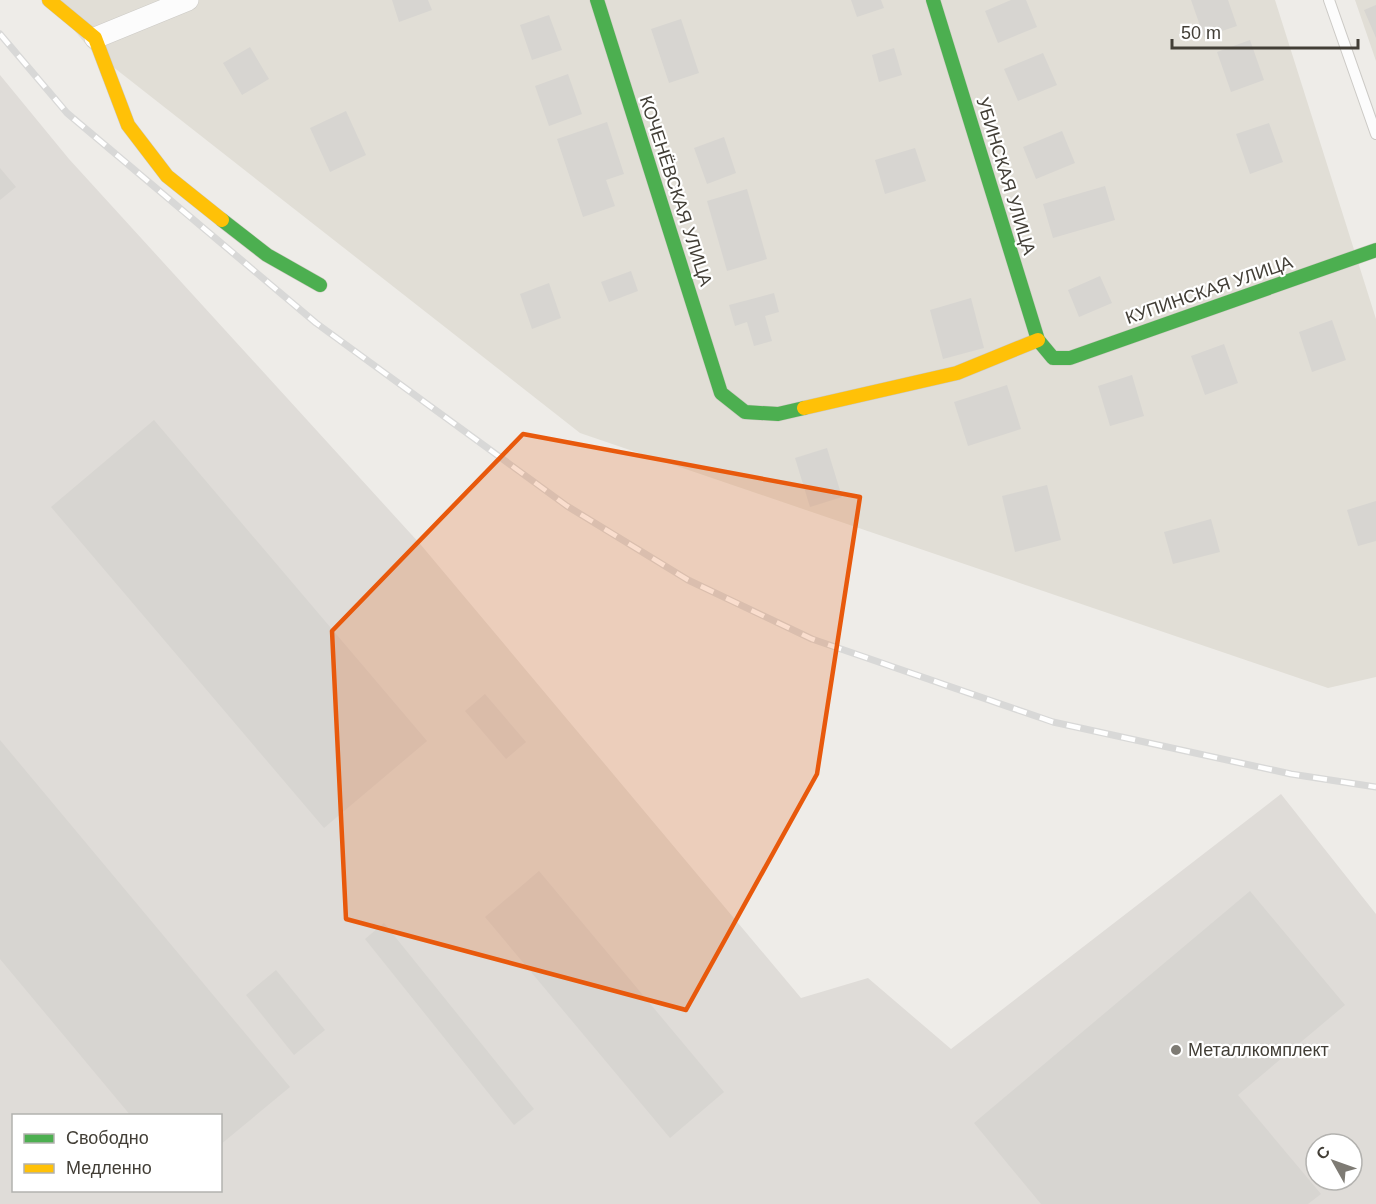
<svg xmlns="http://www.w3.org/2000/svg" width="1376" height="1204" font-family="Helvetica,sans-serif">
<rect width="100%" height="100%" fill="#eeece8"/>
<path fill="#e1ded6" d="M49,0H1275L1376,319V677L1328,688L580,433L89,48Z
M1355,0H1376V61Z"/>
<path fill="#dfdcd8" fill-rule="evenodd" d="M0,75L69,159L421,545L801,998L868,978L951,1049L1281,794L1376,914V1204H0ZM14,1116H220V1190H14ZM1316,1144H1352V1180H1316Z"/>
<path fill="#d7d5d1" d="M392,0H428L432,10L399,22Z
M851,0H881L884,8L857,17Z
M1011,0H1026L1037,27L998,43L985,11Z
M1191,0H1228L1237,26L1204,37Z
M1376,5V38L1364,10Z
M549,15L562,50L532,60L520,25Z
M681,19L699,73L669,83L651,29Z
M1250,40L1264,80L1231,92L1217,52Z
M250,47L269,79L242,95L223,63Z
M894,48L902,75L879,82L872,55Z
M1043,53L1057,85L1018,101L1004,69Z
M568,74L582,114L549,126L535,86Z
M346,111L366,155L330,172L310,128Z
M607,122L624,174L606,180L615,206L583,217L557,139Z
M1269,123L1283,162L1250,174L1236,134Z
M1062,131L1075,163L1036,179L1023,147Z
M724,137L736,173L707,184L694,148Z
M915,148L926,181L885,194L875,160Z
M0,168L16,187L0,200Z
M1105,186L1115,220L1053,238L1043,204Z
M747,189L767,259L727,271L707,201Z
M631,271L638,291L609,302L601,282Z
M1100,276L1112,303L1079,317L1068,290Z
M549,283L561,318L532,329L520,294Z
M774,293L779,312L765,316L772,341L754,346L747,322L735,326L729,305Z
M971,298L984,348L943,359L930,310Z
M1332,320L1346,360L1312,372L1299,332Z
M1224,344L1238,383L1205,395L1191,356Z
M1132,375L1144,416L1110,426L1098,386Z
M1007,385L1021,429L968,446L954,402Z
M154,420L427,741L324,828L51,507Z
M827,448L842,497L810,507L795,458Z
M1047,485L1061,540L1015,552L1002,496Z
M1376,501V541L1358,546L1347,510Z
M1211,519L1220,552L1173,564L1164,532Z
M485,694L526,742L506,759L465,711Z
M0,740L290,1087L220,1145V1116H131L0,959Z
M539,871L724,1092L670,1138L485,917Z
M1250,891L1345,1005L1238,1095L1321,1194L1308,1204H1041L974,1123Z
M384,923L534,1109L514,1125L365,939Z
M276,970L325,1030L294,1055L246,995Z"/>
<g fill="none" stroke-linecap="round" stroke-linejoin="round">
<defs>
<path id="lane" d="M1329,0L1376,134"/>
<path id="street" d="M95,38L188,0"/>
<path id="fast" d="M597,0L721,393L745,412L778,414L804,408
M933,0L1038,340L1053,358H1070L1376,250
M222,220L267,255L320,285"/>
<path id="slow" d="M49,0L95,38L128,125L167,176L222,220
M804,408L957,373L1038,340"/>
</defs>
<use href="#lane" stroke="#cccac6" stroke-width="12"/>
<use href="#street" stroke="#cccac6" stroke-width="22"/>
<use href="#fast" stroke="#ccc9c0" stroke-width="15"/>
<use href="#slow" stroke="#ccc9c0" stroke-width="15"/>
<use href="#lane" stroke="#fcfcfc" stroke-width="10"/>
<use href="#street" stroke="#fcfcfc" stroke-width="21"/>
<use href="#fast" stroke="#4caf50" stroke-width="14"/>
<use href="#slow" stroke="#ffc107" stroke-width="14"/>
<defs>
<path id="rail" d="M0,34L67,113L316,323L567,506L688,580L812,639L1053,722L1291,774L1376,787"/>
</defs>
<use href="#rail" stroke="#d8d8d7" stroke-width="7"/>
<use href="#rail" stroke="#fff" stroke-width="4.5" stroke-dasharray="14" stroke-linecap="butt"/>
</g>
<path fill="#e8590c" fill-opacity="0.2" stroke="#e8590c" stroke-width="4.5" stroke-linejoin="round" d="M523,434L860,497L817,774L686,1010L346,919L332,631Z"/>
<circle fill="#7e7b74" stroke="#fff" stroke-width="2" cx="1176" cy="1050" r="6"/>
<g text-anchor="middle" stroke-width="4.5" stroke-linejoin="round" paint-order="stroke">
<g font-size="18" fill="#423e36" stroke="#fff">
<text transform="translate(1006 176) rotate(73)" y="6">УБИНСКАЯ УЛИЦА</text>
<text transform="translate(676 191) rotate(72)" y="6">КОЧЕНЁВСКАЯ УЛИЦА</text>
<text transform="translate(1209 290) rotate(-19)" y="6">КУПИНСКАЯ УЛИЦА</text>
</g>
<g font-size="18" fill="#423e36" stroke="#fff" text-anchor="start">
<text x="1188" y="1056">Металлкомплект</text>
</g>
</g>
<rect x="12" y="1114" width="210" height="78" fill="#ffffff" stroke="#b3b2af" stroke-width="1.5"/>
<rect x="24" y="1134" width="30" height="9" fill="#4caf50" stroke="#b3b2af" stroke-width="1.5"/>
<text x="66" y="1144" font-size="18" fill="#423e36">Свободно</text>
<rect x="24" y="1164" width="30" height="9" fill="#ffc107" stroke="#b3b2af" stroke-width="1.5"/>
<text x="66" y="1174" font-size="18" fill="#423e36">Медленно</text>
<g transform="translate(1334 1162) rotate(310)"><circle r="28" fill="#ffffff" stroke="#b3b2af" stroke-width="1.5"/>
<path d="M0-4.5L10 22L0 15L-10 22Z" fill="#7e7b74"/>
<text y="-9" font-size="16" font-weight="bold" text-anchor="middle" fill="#423e36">С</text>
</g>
<path d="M1172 39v9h186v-9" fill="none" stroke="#423e36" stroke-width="3"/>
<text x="1181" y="39" font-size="18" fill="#423e36" stroke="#ffffff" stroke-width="4.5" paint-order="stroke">50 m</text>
</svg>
